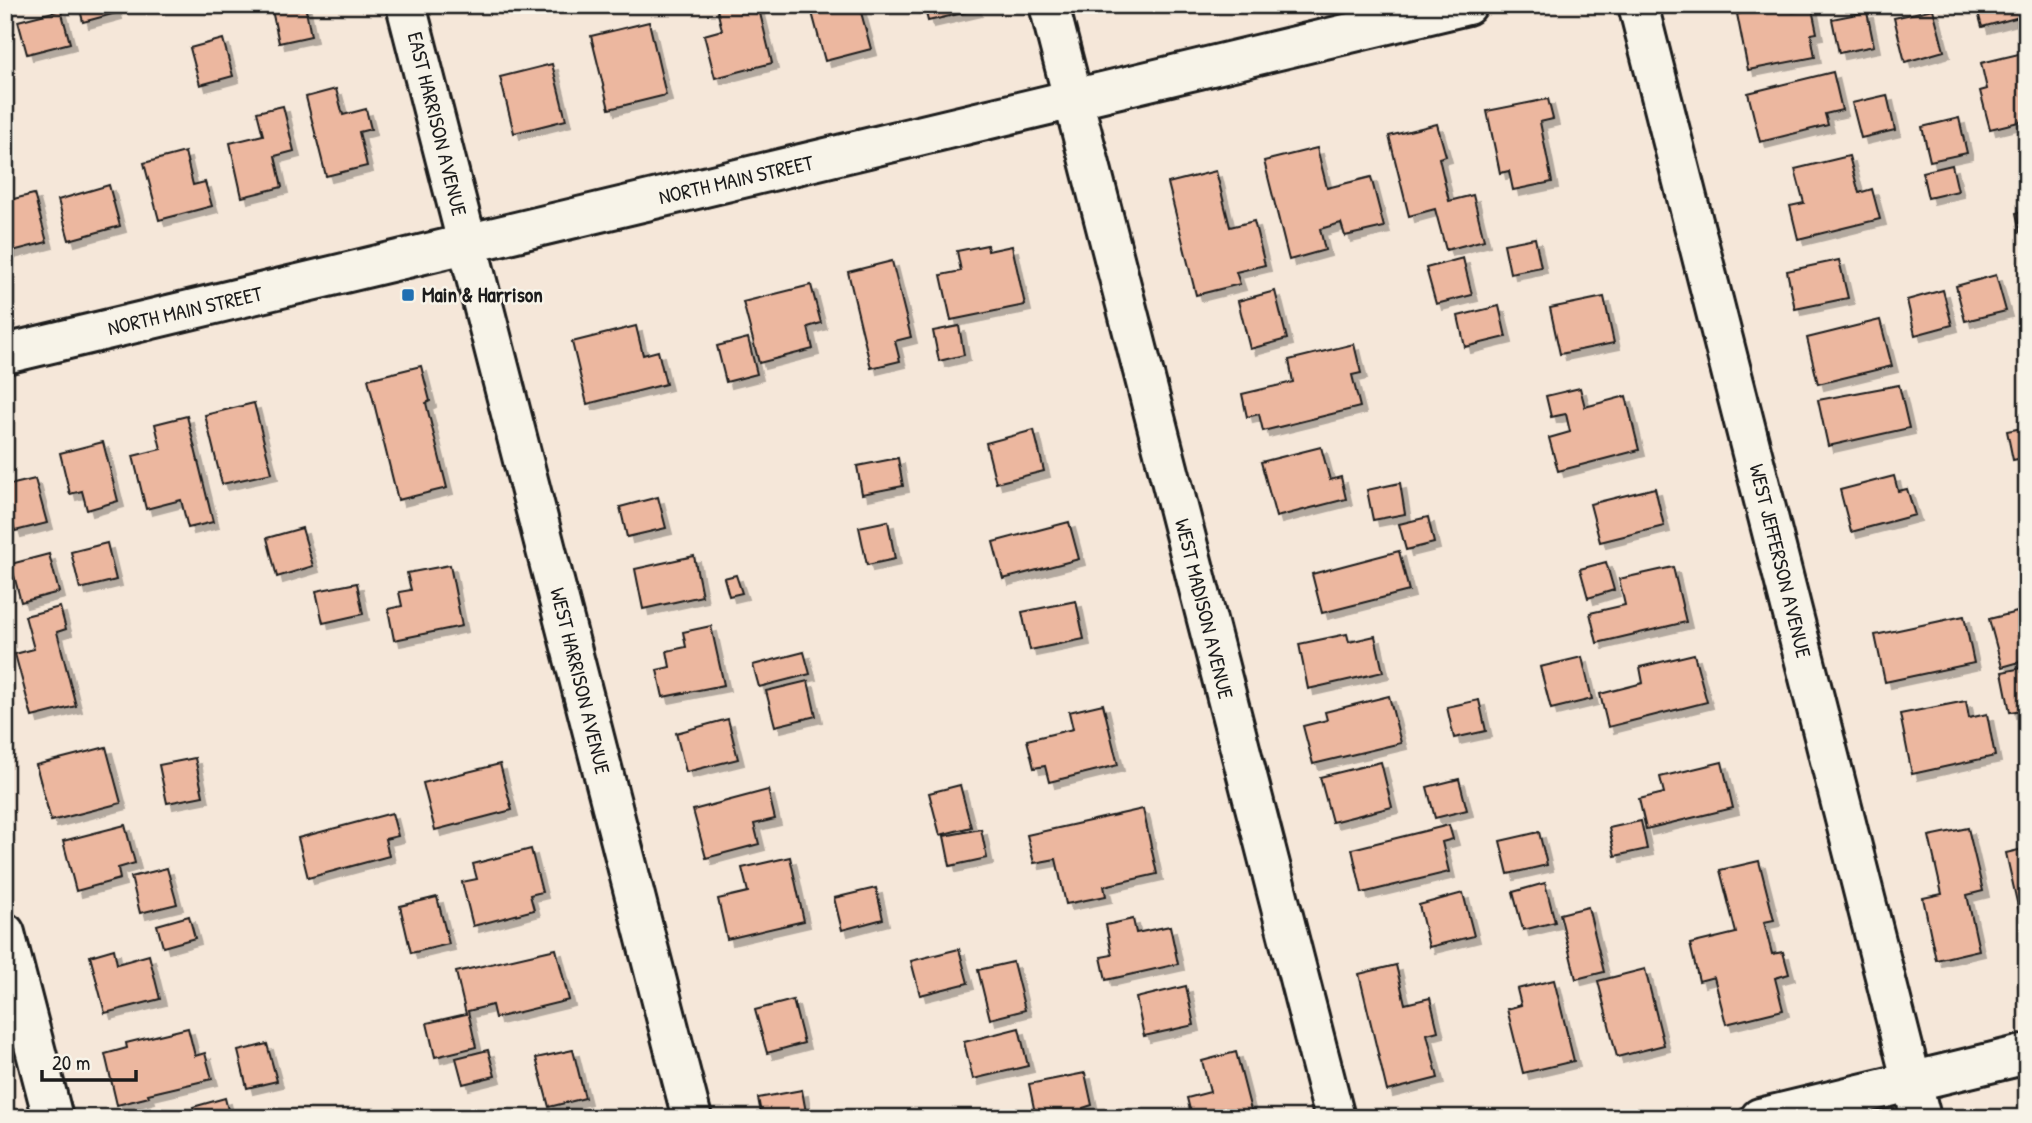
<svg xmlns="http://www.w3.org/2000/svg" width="2032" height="1123" font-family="'Patrick Hand',sans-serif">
<defs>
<filter id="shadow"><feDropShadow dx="6" dy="6" stdDeviation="0" flood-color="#0004"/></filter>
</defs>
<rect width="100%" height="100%" fill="#f5e7d9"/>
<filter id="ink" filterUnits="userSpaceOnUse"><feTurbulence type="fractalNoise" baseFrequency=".0143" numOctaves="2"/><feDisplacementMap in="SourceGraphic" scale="14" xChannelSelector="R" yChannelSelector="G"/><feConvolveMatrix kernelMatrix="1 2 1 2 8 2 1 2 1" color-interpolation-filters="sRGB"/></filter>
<g filter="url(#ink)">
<path fill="#ecb79f" stroke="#1c1c1c" stroke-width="2" filter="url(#shadow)" d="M79,5H114L116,13L83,22Z
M294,5H305L311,36L279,43L272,10Z
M716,5H758L772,63L715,78L704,35L722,30Z
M810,5H859L871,49L825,61Z
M924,5H974L976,10L928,21Z
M1780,5H1792L1793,12L1812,9L1817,33L1811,34L1815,57L1748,70L1737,14Z
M1976,5H2027V15L1982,27Z
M1933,9L1944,51L1905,62L1894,18Z
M61,10L70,43L27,54L18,21Z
M1867,12L1874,46L1839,53L1832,19Z
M649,22L666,95L609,109L591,36Z
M223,39L233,76L200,85L190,48Z
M2027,52V120L1990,129L1980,91L1987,89L1981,63Z
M552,64L566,120L514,133L500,77Z
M1833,72L1842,110L1825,114L1828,125L1760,142L1748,93Z
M336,89L343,115L366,109L371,129L359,132L367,166L326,176L306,97Z
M1887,95L1895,130L1861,138L1852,103Z
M1548,99L1553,119L1540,122L1552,182L1513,190L1509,171L1500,173L1487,111Z
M283,106L294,151L275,156L282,187L242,197L230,143L263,135L257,112Z
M1959,118L1967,153L1930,161L1922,127Z
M1437,124L1446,156L1439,158L1449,201L1473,195L1484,240L1446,250L1435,209L1409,216L1389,136Z
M1317,148L1327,188L1371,177L1384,227L1345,236L1341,223L1320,229L1325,250L1289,260L1264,161Z
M185,152L193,185L205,182L212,206L159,220L144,163Z
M1849,156L1859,193L1872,189L1880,219L1798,239L1790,206L1804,203L1795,169Z
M1952,165L1958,191L1928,198L1922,172Z
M1216,171L1230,227L1254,221L1265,265L1236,272L1240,284L1196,295L1168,183Z
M2027,179V230L2020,232L2016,213L2025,211L2018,181Z
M109,185L120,226L69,240L58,200Z
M34,194L47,242L5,253V201Z
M1535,238L1541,267L1510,273L1504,244Z
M987,245L988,251L1012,246L1025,305L951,320L941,275L961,271L957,251Z
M1463,258L1472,295L1436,304L1426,268Z
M1839,260L1848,298L1795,309L1787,271Z
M892,261L911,337L895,341L900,361L871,368L848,272Z
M1996,275L2006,311L1965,321L1956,286Z
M811,285L821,323L808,327L813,349L759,363L743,302Z
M1943,290L1952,325L1915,335L1907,300Z
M1275,291L1287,339L1250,349L1238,301Z
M1604,297L1614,343L1560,354L1550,308Z
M1499,306L1506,337L1465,347L1458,316Z
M1880,320L1892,366L1818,384L1807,338Z
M636,326L643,355L658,351L666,384L587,404L572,342Z
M959,326L964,355L939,361L933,331Z
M748,338L757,374L726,382L717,346Z
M1354,344L1361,373L1352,375L1360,407L1263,431L1259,414L1247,417L1242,394L1293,382L1289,360Z
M421,366L430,401L426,403L447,488L398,500L368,379Z
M1899,385L1909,428L1828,446L1818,400Z
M1580,388L1585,407L1626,396L1639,450L1558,471L1549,438L1570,432L1566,414L1551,417L1546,396Z
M254,403L272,473L222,484L205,415Z
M187,416L213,522L188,528L181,500L146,509L133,456L161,449L155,424Z
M2027,427V457L2013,460L2007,431Z
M1034,430L1044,471L996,483L986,443Z
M103,442L118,501L87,510L82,491L70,494L60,453Z
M1321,447L1330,480L1341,477L1346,499L1276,517L1261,462Z
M898,458L903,486L862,494L857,466Z
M1894,476L1898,491L1907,489L1915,515L1851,532L1840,490Z
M35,479L47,523L15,531L13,524L5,526V486Z
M1400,483L1405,514L1373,520L1367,490Z
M1655,488L1664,526L1600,542L1590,504Z
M658,497L666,528L627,537L620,507Z
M1428,517L1434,543L1406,550L1399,524Z
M888,521L895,559L867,565L859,527Z
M1069,522L1079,559L1003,579L993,542Z
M302,528L313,566L277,577L267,538Z
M107,543L116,580L80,589L71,552Z
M1399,551L1409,591L1322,613L1312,574Z
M49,554L59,592L21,602L11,564Z
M694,556L702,596L643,609L635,569Z
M1606,562L1614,590L1588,598L1580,569Z
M450,565L462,626L394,640L388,609L402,606L399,592L411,590L407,573Z
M1673,567L1686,622L1597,643L1590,613L1625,605L1619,579Z
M736,575L742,593L729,596L724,578Z
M357,583L363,614L323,623L316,591Z
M1076,601L1084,639L1030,650L1022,612Z
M60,607L66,629L57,632L76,706L32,717L15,654L34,649L25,616Z
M2017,612L2027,647V660L2002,667L1989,619Z
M1964,616L1974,663L1885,682L1875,635Z
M711,626L724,685L663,697L657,670L670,667L667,651L686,647L683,632Z
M1347,634L1349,642L1375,636L1383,672L1308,689L1299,644Z
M804,652L810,674L759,687L753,665Z
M1694,654L1707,702L1608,727L1600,694L1643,683L1640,667Z
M1582,657L1592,699L1551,709L1540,667Z
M2027,667V709L2010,712L2002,672Z
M808,681L816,716L775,726L766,691Z
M1389,696L1401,743L1313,764L1303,726L1327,720L1325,712Z
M1479,700L1486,731L1454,738L1447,707Z
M1966,701L1969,718L1987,714L1995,756L1912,774L1900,714Z
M1103,704L1118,765L1049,782L1045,766L1034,768L1027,740L1073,729L1069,712Z
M728,719L738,759L686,772L676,733Z
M106,747L121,803L51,821L36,765Z
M195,758L203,796L167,803L159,765Z
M1381,762L1392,807L1332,822L1320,777Z
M1722,762L1733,808L1646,829L1639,799L1664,793L1660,777Z
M500,764L512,810L435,830L423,783Z
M1459,779L1467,810L1435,818L1427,787Z
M960,785L971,827L940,835L929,793Z
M768,790L775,819L754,824L759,844L706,858L693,810Z
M1143,809L1157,874L1104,886L1106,896L1066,904L1056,859L1034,863L1027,835Z
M392,813L398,836L385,839L389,856L308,878L298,838Z
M1641,821L1647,849L1615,856L1609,828Z
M125,825L135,863L118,868L120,879L76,891L63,841Z
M1449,825L1453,839L1442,842L1449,872L1362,893L1352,849Z
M1968,828L1983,891L1967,895L1979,950L1936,960L1923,898L1942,894L1929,836Z
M981,829L987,858L950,866L944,836Z
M1539,832L1547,865L1508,874L1500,841Z
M2027,848V938H2025L2006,853Z
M531,849L542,892L530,895L534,910L473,926L462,882L477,879L473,864Z
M790,857L804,921L727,939L718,899L748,892L742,868Z
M1759,861L1774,920L1764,922L1772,954L1783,952L1789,974L1775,978L1783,1010L1726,1024L1714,977L1699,981L1690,944L1736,933L1720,870Z
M167,868L177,904L140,913L131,877Z
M1545,883L1555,922L1523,930L1513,892Z
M876,888L883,919L842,930L834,898Z
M1463,893L1474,936L1429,947L1419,905Z
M437,897L449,944L411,953L400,906Z
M1588,907L1604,972L1576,979L1560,914Z
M189,916L195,938L163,947L157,925Z
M1133,919L1136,933L1170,926L1178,964L1106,980L1101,957L1112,955L1106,925Z
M114,949L117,964L149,955L160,999L105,1013L90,956Z
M556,949L569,1000L495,1018L492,1005L468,1011L476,1047L435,1057L427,1023L466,1014L456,972Z
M959,949L968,983L920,995L911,961Z
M1013,962L1025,1010L990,1019L978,970Z
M1396,965L1405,1004L1430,998L1438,1031L1427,1034L1438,1078L1387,1091L1359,974Z
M1645,969L1664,1045L1617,1057L1598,981Z
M1554,980L1574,1061L1523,1073L1507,1009L1521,1005L1517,989Z
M1186,986L1194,1025L1144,1036L1136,998Z
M793,1000L804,1043L767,1053L755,1010Z
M188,1028L195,1056L205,1053L212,1079L148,1094L149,1097L117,1105L105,1054L127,1048L126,1043Z
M1019,1028L1028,1066L973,1079L964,1042Z
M267,1044L277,1081L247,1088L238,1051Z
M488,1050L495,1076L463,1084L456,1058Z
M573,1050L585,1098L549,1107L536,1058Z
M1236,1052L1253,1118H1192L1187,1098L1210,1092L1202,1061Z
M1085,1073L1092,1105L1083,1108L1085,1118H1036L1029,1084Z
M802,1090L807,1118H762L758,1098Z
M225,1098L230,1118H196L193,1107Z"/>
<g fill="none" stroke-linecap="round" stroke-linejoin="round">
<defs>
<path id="minor" d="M406,5L692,1118
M1049,5L1335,1118
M1638,5L1921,1118
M5,354L1467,5
M5,933L53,1118
M1760,1118L2027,1054"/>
</defs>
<use href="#minor" stroke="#1c1c1c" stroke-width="44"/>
<use href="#minor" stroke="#f7f3e8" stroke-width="38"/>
</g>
</g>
<rect fill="#1f6fb2" stroke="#f7f3e8" stroke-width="2.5" x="401" y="288" width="14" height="14" rx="3.5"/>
<g text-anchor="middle" stroke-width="5" stroke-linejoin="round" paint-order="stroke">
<g font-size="21" fill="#1c1c1c" stroke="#f7f3e8">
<text transform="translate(437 124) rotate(76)" y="7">EAST HARRISON AVENUE</text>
<text transform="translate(736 180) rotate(-13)" y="7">NORTH MAIN STREET</text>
<text transform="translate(185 311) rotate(-13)" y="7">NORTH MAIN STREET</text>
<text transform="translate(1780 561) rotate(76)" y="7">WEST JEFFERSON AVENUE</text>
<text transform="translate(1204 609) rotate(76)" y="7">WEST MADISON AVENUE</text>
<text transform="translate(580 681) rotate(76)" y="7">WEST HARRISON AVENUE</text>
</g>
<g font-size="21" font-weight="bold" fill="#1c1c1c" stroke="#f7f3e8" text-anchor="start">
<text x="422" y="302">Main &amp; Harrison</text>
</g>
</g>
<rect width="2032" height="1123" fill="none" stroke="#f7f3e8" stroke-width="28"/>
<rect x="14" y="14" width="2004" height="1095" fill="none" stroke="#1c1c1c" stroke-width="2.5" filter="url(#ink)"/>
<path d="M42 1070v10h94v-10" fill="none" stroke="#1c1c1c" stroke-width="3.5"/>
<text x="52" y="1070" font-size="21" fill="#1c1c1c" stroke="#f7f3e8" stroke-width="5" paint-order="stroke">20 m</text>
</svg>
